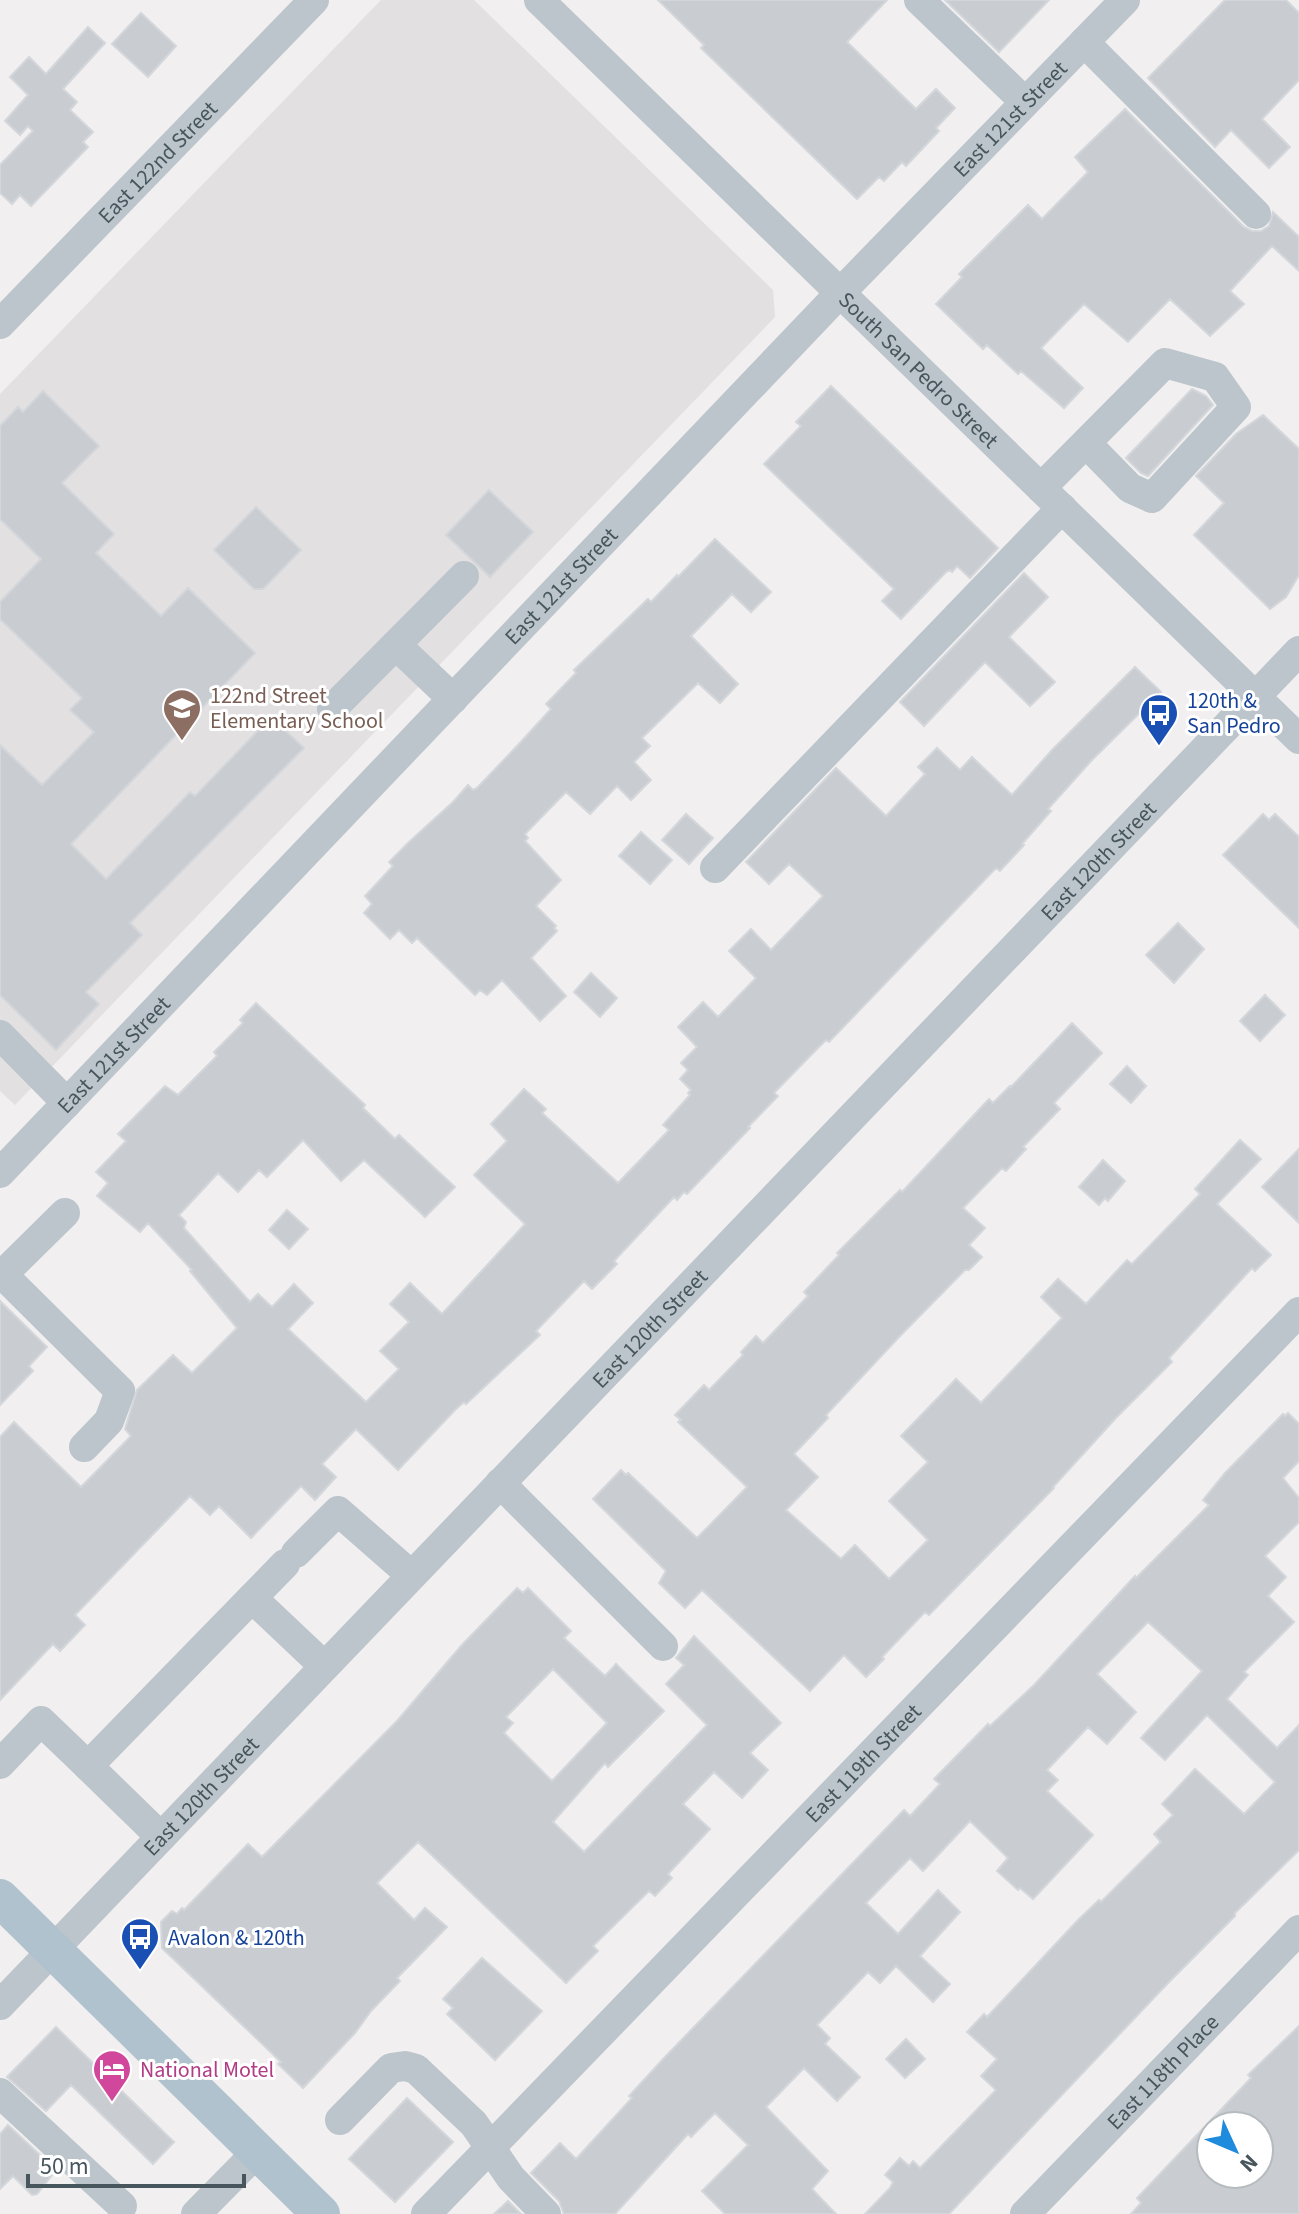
<svg xmlns="http://www.w3.org/2000/svg" width="1299" height="2214" font-family="'Source Sans 3',sans-serif">
<rect width="100%" height="100%" fill="#f1efef"/>
<path fill="#e2e0e1" d="M381,0H474L773,290L775,317L15,1105L0,1091V394Z"/>
<path fill="#c9cdd1" stroke="#d3d6da" stroke-width="2" fill-rule="evenodd" d="M658,0H887L847,42L916,109L936,89L955,108L936,128L939,131L906,166L902,162L884,181L879,177L857,199L701,48L704,45Z
M945,0H1049L999,52Z
M1225,0H1286L1299,13V80L1262,119L1290,147L1269,168L1231,130L1215,147L1148,78Z
M141,13L176,46L148,77L112,44Z
M88,27L105,43L63,89L77,102L70,110L93,132L83,142L88,147L31,206L20,195L12,204L0,193V165L33,131L28,126L20,135L5,121L28,95L10,77L29,57L46,74Z
M1125,109L1244,227L1252,231H1261L1269,226L1273,212L1299,237V271L1272,246L1230,291L1244,304L1210,336L1170,299L1128,342L1084,304L1041,348L1083,388L1064,408L1021,371L1018,374L987,345L983,349L936,304L962,277L959,274L1028,205L1042,219L1088,172L1075,157Z
M831,386L998,548L970,578L957,566L952,572L950,570L946,572L901,619L882,601L894,589L764,464L801,426L796,422Z
M1192,389L1206,396L1213,405L1148,476L1141,473L1126,458Z
M43,391L99,446L62,483L114,534L96,553L161,616L188,588L255,653L71,844L106,879L190,792L195,796L271,717L304,748L130,923L142,935L86,992L99,1004L56,1050L0,995V745L42,785L94,732L70,710L82,698L0,619V602L41,559L0,519V426L18,407L23,412Z
M1263,415L1299,449V575L1286,597L1270,609L1194,535L1224,503L1196,476L1236,434Z
M489,490L533,532L490,577L446,535Z
M256,507L301,550L263,589H254L214,550Z
M715,539L771,592L751,612L732,594L691,636L738,684L720,703L698,683L642,738L650,746L634,762L651,780L631,800L617,786L590,814L566,792L525,834L528,838L525,841L561,880L536,906L556,926L554,928L557,931L531,958L566,996L540,1021L502,980L487,995L480,990L475,995L417,938L412,943L399,930L390,939L364,913L372,904L365,896L393,866L389,862L409,842L453,802L468,785L473,790L477,788L518,745L551,709L546,704L576,673L574,670L648,599L651,602L677,575L678,577Z
M1024,573L1048,597L1009,637L1055,682L1030,706L985,662L924,726L900,702Z
M1135,667L1161,692L1092,760L1048,809L1051,811L1022,844L1024,845L1000,871L996,868L829,1042L826,1040L814,1052L774,1093L778,1096L748,1127L750,1128L687,1194L684,1192L677,1200L674,1197L614,1261L617,1264L592,1289L584,1281L536,1331L540,1335L466,1404L464,1402L455,1410L398,1470L356,1429L322,1464L336,1477L315,1500L301,1486L251,1538L219,1506L210,1515L190,1496L75,1615L85,1625L60,1651L53,1644L0,1700V1437L14,1422L81,1487L131,1436L125,1429L137,1390L173,1355L192,1373L237,1328L190,1271L192,1270L148,1223L140,1232L97,1196L108,1183L96,1172L126,1141L118,1134L165,1086L178,1095L217,1056L214,1052L243,1023L240,1020L256,1003L365,1105L363,1108L395,1139L399,1135L455,1187L425,1217L364,1160L341,1181L303,1140L267,1177L259,1170L238,1192L218,1173L179,1215L186,1222L184,1228L250,1302L258,1294L272,1307L294,1284L313,1303L288,1329L366,1402L399,1369L380,1351L409,1322L390,1304L410,1283L442,1314L525,1224L474,1175L507,1141L491,1124L524,1089L546,1109L542,1113L618,1183L669,1130L663,1125L690,1095L688,1093L691,1090L680,1079L688,1070L681,1063L697,1047L678,1027L703,1002L718,1017L756,978L729,951L751,929L771,950L823,896L789,864L769,884L746,862L836,768L886,816L925,774L918,767L937,748L960,770L972,757L1012,795L1052,750Z
M686,814L713,838L689,864L662,840Z
M1263,814L1269,820L1275,814L1299,837V928L1223,855Z
M641,832L672,860L650,884L619,856Z
M1178,923L1204,949L1174,983L1146,955Z
M591,973L617,998L600,1017L574,992Z
M1265,995L1285,1015L1260,1041L1240,1021Z
M1072,1023L1102,1053L1054,1103L1060,1109L1023,1147L1026,1149L1006,1171L1002,1168L963,1208L985,1228L969,1245L982,1257L969,1270H965L900,1336L826,1415L828,1418L794,1454L818,1477L786,1510L841,1559L855,1545L889,1579L928,1540L889,1501L928,1462L901,1436L956,1379L981,1403L1062,1318L1041,1297L1058,1279L1086,1304L1127,1260L1132,1264L1200,1194L1195,1189L1240,1140L1261,1159L1217,1204L1271,1255L1255,1271L1252,1268L1169,1358L1172,1362L1115,1419L1053,1487L1054,1488L929,1615L925,1612L882,1657L884,1659L866,1677L844,1655L810,1691L702,1590L685,1608L659,1583L666,1571L593,1499L621,1470L626,1475L628,1473L697,1538L747,1487L678,1422L681,1420L675,1415L704,1385L709,1390L743,1355L741,1352L756,1336L763,1343L808,1296L804,1292L839,1255L837,1253L900,1190L902,1192L989,1099L993,1103L1010,1086L1011,1087Z
M1127,1066L1146,1086L1131,1103L1110,1084Z
M1299,1149V1223L1262,1187Z
M1103,1160L1125,1181L1108,1201L1105,1198L1099,1205L1079,1187Z
M287,1210L308,1229L289,1249L269,1230Z
M0,1301L47,1347L29,1366L33,1371L0,1405Z
M1288,1413L1299,1424V1461L1283,1478L1299,1498V1522L1265,1556L1286,1577L1268,1596L1294,1622L1244,1672L1248,1675L1227,1699L1277,1748L1299,1725V1850L1235,1913V1916L1169,1982L949,2214H865L890,2188L893,2182L885,2175L900,2158L909,2166L913,2161L920,2168L996,2090L981,2076L997,2059L967,2032L984,2014L987,2017L1078,1920L1099,1900L1101,1902L1161,1842L1154,1834L1173,1815L1162,1804L1195,1769L1244,1814L1275,1782L1207,1715L1165,1760L1141,1738L1202,1671L1148,1622L1097,1674L1136,1712L1107,1744L1088,1727L1047,1770L1058,1780L1047,1791L1093,1835L1033,1899L1020,1888L1018,1890L997,1871L1008,1858L970,1821L923,1871L910,1858L866,1903L898,1934L938,1890L960,1912L920,1956L950,1984L933,2002L896,1966L880,1983L868,1972L817,2025L830,2038L825,2044L860,2077L837,2101L804,2068L766,2107L828,2171L812,2189L836,2214H725L702,2191L748,2145L715,2113L691,2137L688,2134L615,2214H564L559,2201L531,2173L560,2143L576,2159L632,2098L629,2096L664,2058L904,1810L910,1816L940,1784L934,1779L988,1724L990,1726L1034,1685L1135,1576L1136,1578L1209,1505L1203,1500L1225,1473L1283,1414L1285,1416Z
M517,1588L523,1593L528,1588L571,1631L564,1638L605,1676L616,1664L664,1711L608,1767L605,1763L553,1822L584,1852L707,1725L666,1684L684,1665L676,1658L694,1636L781,1723L750,1753L768,1770L742,1798L714,1772L683,1804L710,1829L668,1874L672,1878L655,1896L649,1891L593,1946L598,1951L566,1983L418,1842L377,1883L414,1920L425,1908L447,1927L397,1978L400,1981L371,2011L355,2033L303,2088L278,2064L281,2062L162,1948L161,1922L172,1911L177,1914L182,1908L184,1910L248,1844L262,1857L397,1721L461,1646ZM553,1669L607,1723L552,1781L504,1733L513,1723L506,1717Z
M482,1958L542,2011L495,2060L447,2014L453,2008L443,1999Z
M1299,2026V2214H1131L1141,2203L1137,2198L1251,2078L1248,2075ZM1211,2126H1259V2174H1211Z
M56,2027L174,2142L153,2164L71,2085L46,2111L7,2077Z
M906,2039L925,2059L905,2078L886,2059Z
M407,2098L453,2142L395,2202L349,2159Z
M8,2125L56,2170L37,2194L32,2195L13,2176L0,2189V2134Z
M508,2201L521,2214H494Z"/>
<g fill="none" stroke-linecap="round" stroke-linejoin="round">
<g stroke="#bbc5cb" stroke-width="30">
<path id="s1" d="M539,0L1299,739"/>
<path d="M919,0L1025,102"/>
<path d="M1084,42L1256,214"/>
<path id="s2" d="M0,324L314,0"/>
<path d="M1041,488L1165,363L1215,377L1236,407L1152,498L1130,488L1086,443"/>
<path d="M396,645L453,699"/>
<path d="M332,709L464,576"/>
<path d="M715,868L1062,508"/>
<path d="M0,1035L67,1103"/>
<path id="s3" d="M0,1173L840,293L1125,0"/>
<path d="M0,1272L120,1391L109,1421L84,1447"/>
<path d="M2,1275L65,1213"/>
<path d="M500,1483L663,1646"/>
<path d="M296,1553L338,1511L411,1575"/>
<path d="M252,1598L324,1666"/>
<path d="M0,1764L41,1721L88,1766L285,1564"/>
<path d="M88,1766L161,1837"/>
<path id="s4" d="M0,2005L1299,651"/>
<path d="M0,2093L122,2206"/>
<path d="M340,2120L391,2068L405,2066L416,2069L474,2124L511,2178L546,2214"/>
<path d="M196,2214L258,2151"/>
<path id="s5" d="M426,2214L1299,1312"/>
<path id="s6" d="M1025,2214L1299,1930"/>
</g>
<path stroke="#afc2cd" stroke-width="38" d="M0,1898L321,2214"/>
</g>
<defs>
<symbol id="school-pin" viewBox="-11 -11 22 30"><path d="M0 17L-7.5 6A9.5 9.5 0 1 1 7.5 6Z" fill="#8d6e63" stroke="#fff"/><path d="M0-5L7-2L0 1L-7-2ZM-4 1L0 2.5L4 1V4Q0 6-4 4Z" fill="#fff"/></symbol>
<symbol id="bus-pin" viewBox="-11 -11 22 30"><path d="M0 17L-7.5 6A9.5 9.5 0 1 1 7.5 6Z" fill="#1a4fb4" stroke="#fff"/><path d="M-5-6H5V4H4V6H2V4H-2V6H-4V4H-5ZM-3.5-4V0h7V-4ZM-3.5 1.2v1.5H-2V1.2ZM2 1.2v1.5H3.5V1.2Z" fill="#fff"/></symbol>
<symbol id="hotel-pin" viewBox="-11 -11 22 30"><path d="M0 17L-7.5 6A9.5 9.5 0 1 1 7.5 6Z" fill="#d1479c" stroke="#fff"/><path d="M-6-4.5h1.5V1H6V5H4.5V3h-9V5H-6ZM-4 0a1.8 1.8 0 1 1 3.6 0ZM.5 0V-2.5h3Q6-2.5 6 0Z" fill="#fff"/></symbol>
</defs>
<g fill-rule="evenodd">
<use href="#school-pin" x="160" y="686" width="44" height="60"/>
<use href="#bus-pin" x="1137" y="691" width="44" height="60"/>
<use href="#bus-pin" x="118" y="1915" width="44" height="60"/>
<use href="#hotel-pin" x="90" y="2047" width="44" height="60"/>
</g>
<g text-anchor="middle" stroke-width="6" stroke-linejoin="round" paint-order="stroke">
<g font-size="22" fill="#47555c" stroke="#fff">
<text dy="8" stroke="none"><textPath href="#s3" startOffset="1460">East 121st Street</textPath></text>
<text dy="8" stroke="none"><textPath href="#s2" startOffset="226">East 122nd Street</textPath></text>
<text dy="8" stroke="none"><textPath href="#s1" startOffset="530">South San Pedro Street</textPath></text>
<text dy="8" stroke="none"><textPath href="#s3" startOffset="812">East 121st Street</textPath></text>
<text dy="8" stroke="none"><textPath href="#s4" startOffset="1586">East 120th Street</textPath></text>
<text dy="8" stroke="none"><textPath href="#s3" startOffset="164">East 121st Street</textPath></text>
<text dy="8" stroke="none"><textPath href="#s4" startOffset="938">East 120th Street</textPath></text>
<text dy="8" stroke="none"><textPath href="#s5" startOffset="628">East 119th Street</textPath></text>
<text dy="8" stroke="none"><textPath href="#s4" startOffset="290">East 120th Street</textPath></text>
<text dy="8" stroke="none"><textPath href="#s6" startOffset="198">East 118th Place</textPath></text>
</g>
<g font-size="22" fill="#785e54" stroke="#fff" text-anchor="start">
<text x="210" y="703">122nd Street<tspan x="210" dy="25">Elementary School</tspan></text>
</g>
<g font-size="22" fill="#164399" stroke="#fff" text-anchor="start">
<text x="1187" y="708">120th &amp;<tspan x="1187" dy="25">San Pedro</tspan></text>
<text x="168" y="1945">Avalon &amp; 120th</text>
</g>
<g font-size="22" fill="#b23c85" stroke="#fff" text-anchor="start">
<text x="140" y="2077">National Motel</text>
</g>
</g>
<g transform="translate(1235 2150) rotate(134)"><circle r="38" fill="#ffffff" stroke="#b5bbbe" stroke-width="2"/>
<path d="M0-6L14 30L0 20L-14 30Z" fill="#1e8bdc"/>
<text y="-12" font-size="22" font-weight="bold" text-anchor="middle" fill="#47555c">N</text>
</g>
<path d="M28 2174v12h216v-12" fill="none" stroke="#47555c" stroke-width="4"/>
<text x="40" y="2174" font-size="24" fill="#47555c" stroke="#ffffff" stroke-width="6" paint-order="stroke">50 m</text>
</svg>
